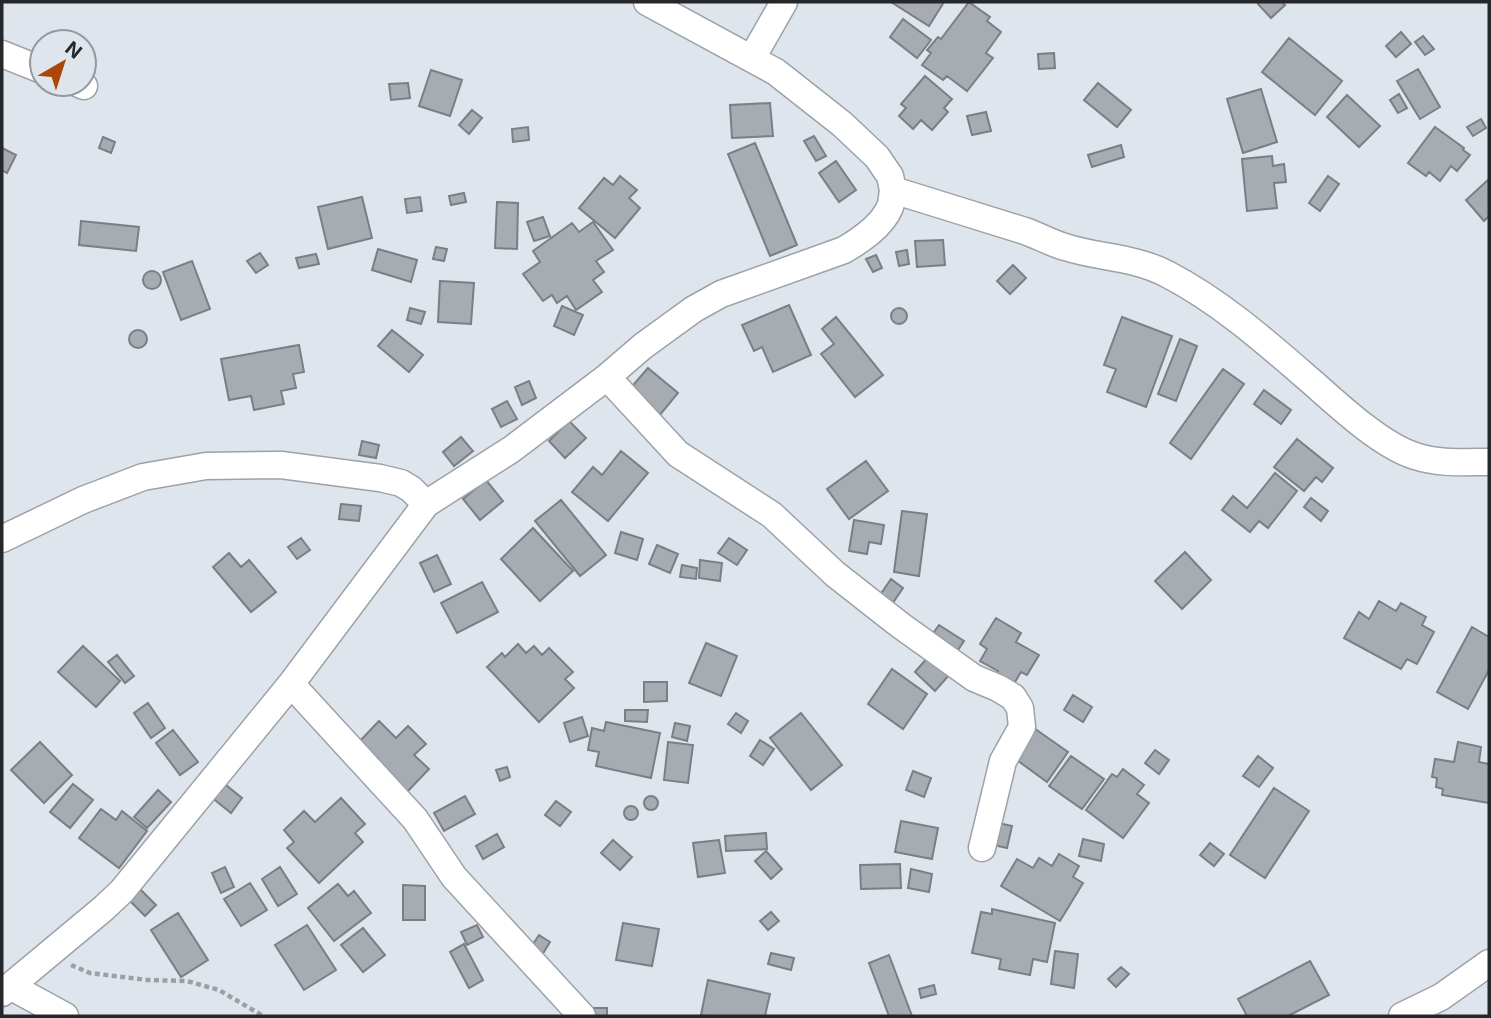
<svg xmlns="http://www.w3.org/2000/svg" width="1491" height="1018" font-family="Inter,sans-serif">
<rect width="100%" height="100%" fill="#dfe5ec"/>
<path fill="#a7acb3" stroke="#7a7f85" stroke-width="2" d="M891,2H944L929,26Z
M969,2L990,17L987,21L1001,32L986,53L993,58L967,91L947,76L943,80L922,65L931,53L927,50L938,37L941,39Z
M1260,2H1281L1285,5L1271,18L1258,4Z
M903,19L931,40L917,58L890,37Z
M1401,32L1411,44L1396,57L1386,46Z
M1423,36L1434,49L1425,55L1415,42Z
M1289,38L1342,81L1315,115L1262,72Z
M1054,53L1055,68L1039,69L1038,54Z
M1418,69L1440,107L1420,119L1397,81Z
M431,70L462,80L450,116L419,106Z
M925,76L952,99L944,108L948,112L932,130L921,120L913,129L899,116L906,108L901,104Z
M408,83L410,98L391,100L389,84Z
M1098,83L1131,110L1117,127L1084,100Z
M1261,89L1277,142L1243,153L1227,99Z
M1399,94L1407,108L1398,113L1390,100Z
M1347,95L1380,126L1359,147L1327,117Z
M770,103L773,136L732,138L730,105Z
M472,110L482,118L469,134L459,125Z
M986,112L991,131L972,135L967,116Z
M1481,119L1486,128L1473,136L1467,127Z
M528,127L529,140L513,142L512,129Z
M1435,127L1464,148L1463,150L1470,155L1457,171L1451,166L1440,181L1429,172L1426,176L1408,163Z
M814,136L826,156L816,161L804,141Z
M103,137L115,142L111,153L99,148Z
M755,143L797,245L770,256L728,154Z
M1121,145L1124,157L1092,167L1088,155Z
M2,148L16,155L7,173L2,170Z
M1272,156L1273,166L1284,164L1286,182L1274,183L1277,208L1247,211L1242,159Z
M836,161L856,190L839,202L819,173Z
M620,176L637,190L629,198L640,208L615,238L579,208L604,178L613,185Z
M1328,176L1339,184L1320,211L1309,203Z
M1489,179V216L1484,221L1466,200Z
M464,193L466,202L451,205L449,196Z
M362,197L372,238L328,249L318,207Z
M420,197L422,211L407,213L405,199Z
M497,202L518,203L517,249L495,248Z
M543,217L550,236L534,241L527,222Z
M81,221L139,227L136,251L79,245Z
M593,222L613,250L596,261L604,272L593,280L602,292L576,310L567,296L557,303L552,295L543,301L523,274L540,262L533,251L572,223L579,232Z
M943,240L945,265L917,267L915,241Z
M436,247L447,249L444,261L433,259Z
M378,249L417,260L411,282L372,270Z
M907,250L909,264L899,266L896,252Z
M260,253L268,265L256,273L247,261Z
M316,254L319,264L299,268L296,258Z
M876,255L882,268L873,272L866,259Z
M192,261L210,309L181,320L163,272Z
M1013,265L1026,278L1010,294L997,281Z
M143 280a9 9 0 1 1 18 0a9 9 0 1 1-18 0Z
M440,281L474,283L471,324L438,322Z
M789,305L811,355L773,372L762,347L754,351L742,325Z
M562,306L583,315L574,335L554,326Z
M891 316a8 8 0 1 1 16 0a8 8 0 1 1-16 0Z
M410,308L425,312L421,324L407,320Z
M836,317L883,375L855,397L821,354L834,344L822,329Z
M1122,317L1172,336L1146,407L1107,392L1116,369L1104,365Z
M392,330L423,355L409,372L378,346Z
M129 339a9 9 0 1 1 18 0a9 9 0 1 1-18 0Z
M1180,339L1197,346L1176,401L1158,394Z
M299,345L304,372L293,374L296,388L281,391L284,404L254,410L251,396L229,400L221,359Z
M648,368L678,393L659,416L629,390Z
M1223,369L1244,384L1191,459L1170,443Z
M529,381L536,398L522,405L515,387Z
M1264,390L1291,410L1281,424L1254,404Z
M507,401L517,419L501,427L492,409Z
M569,421L586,438L565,458L549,441Z
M461,437L473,451L454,466L443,452Z
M1297,439L1333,468L1322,482L1316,477L1304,491L1274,467Z
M362,441L379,445L376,458L359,455Z
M621,451L648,473L608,521L572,492L593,467L602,475Z
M866,461L888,491L849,519L827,489Z
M1275,473L1297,491L1268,528L1259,521L1250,532L1222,510L1233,496L1247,508Z
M486,480L503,501L480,520L463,499Z
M1311,498L1328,511L1321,521L1304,507Z
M561,500L606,555L580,576L535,521Z
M341,504L361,506L359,521L339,519Z
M902,511L927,514L919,576L894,572Z
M854,520L884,525L881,544L869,542L867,554L849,551Z
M533,528L573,571L540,601L501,559Z
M621,532L643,539L637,560L615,553Z
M301,538L310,550L297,559L288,547Z
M729,538L747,550L737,565L718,553Z
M657,545L678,554L670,573L649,564Z
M1185,552L1211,580L1182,609L1155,581Z
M229,553L241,567L249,560L276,592L251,612L213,567Z
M437,555L451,584L434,592L420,563Z
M700,560L722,563L720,581L699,578Z
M682,565L697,568L696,579L680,577Z
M891,579L903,588L890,607L878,598Z
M482,582L498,612L457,633L441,603Z
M1379,601L1396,611L1401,603L1426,617L1422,625L1434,632L1417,664L1407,659L1401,669L1344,638L1359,612L1369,619Z
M996,618L1021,633L1016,642L1039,655L1027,675L1021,672L1012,687L995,676L998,671L980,661L987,649L980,644Z
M939,625L964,641L954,656L929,639Z
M1472,627L1489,637V670L1468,709L1437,692Z
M706,643L737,656L721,696L689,683Z
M518,644L526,653L534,646L542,655L549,648L573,672L565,679L574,688L539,722L487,667L502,653L505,657Z
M83,646L120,681L96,707L58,672Z
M117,655L134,676L125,683L108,662Z
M928,657L949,675L935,691L915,672Z
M892,669L927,694L903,729L868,704Z
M644,682H667V701L644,702Z
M1073,695L1092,707L1083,722L1064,710Z
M148,703L165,728L151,738L134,713Z
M625,710H648L647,722L625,721Z
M736,713L748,721L741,733L728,724Z
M801,713L842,765L811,790L770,738Z
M582,717L588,736L570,742L564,723Z
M379,721L396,738L408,726L426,744L414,755L429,769L407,792L357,744Z
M606,722L660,733L651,778L596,766L599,752L588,750L592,728L604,731Z
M675,723L690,726L687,741L672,737Z
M1031,726L1068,752L1047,782L1010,755Z
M173,730L198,762L180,775L156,743Z
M760,740L774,749L763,765L750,756Z
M40,742L72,775L44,803L11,770Z
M668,742L693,745L688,783L664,780Z
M1458,742L1481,747L1479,762L1489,764V803L1442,795L1443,789L1436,787L1437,778L1432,777L1435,759L1454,762Z
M1155,750L1169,760L1159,774L1145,763Z
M1071,756L1104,779L1082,809L1049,786Z
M1258,756L1273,768L1259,787L1243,776Z
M507,767L510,777L500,781L496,770Z
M1123,769L1144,785L1137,794L1149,803L1123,838L1086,810L1112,774L1117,777Z
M913,771L931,778L924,797L906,790Z
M221,781L242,798L231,813L210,796Z
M73,784L93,800L70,828L50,812Z
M1274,788L1309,811L1265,878L1230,855Z
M158,790L171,802L147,828L134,817Z
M644 803a7 7 0 1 1 14 0a7 7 0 1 1-14 0Z
M465,796L475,814L444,831L434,813Z
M341,798L365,824L355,833L363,842L319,883L287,848L294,842L284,830L304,811L315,822Z
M556,801L571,812L560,826L545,815Z
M624 813a7 7 0 1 1 14 0a7 7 0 1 1-14 0Z
M101,809L116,820L122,811L147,831L119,868L79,838Z
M901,821L938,828L932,859L895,852Z
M994,822L1012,826L1007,848L989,844Z
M766,833L767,849L726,851L725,836Z
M497,834L504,847L483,859L476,846Z
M1083,839L1104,844L1101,861L1079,856Z
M613,840L632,857L620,870L601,853Z
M719,840L725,873L698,877L693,843Z
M1210,843L1224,854L1214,866L1200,855Z
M766,851L782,869L771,879L755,861Z
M1059,854L1079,866L1073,877L1083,883L1060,921L1001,886L1017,859L1033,868L1039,858L1052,866Z
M900,864L901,888L861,889L860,865Z
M225,867L234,887L221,893L212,873Z
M280,867L297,894L278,906L262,879Z
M911,869L932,874L929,892L908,888Z
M250,883L267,910L241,926L224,899Z
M338,884L348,896L354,891L371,913L334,941L308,908Z
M403,885L425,886V920H403Z
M139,888L156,905L145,916L128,899Z
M992,909L1055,923L1047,962L1033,959L1030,975L999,969L1001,959L972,953L981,912L992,914Z
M771,912L779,921L768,930L760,921Z
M178,913L208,960L181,977L151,930Z
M623,923L659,929L652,966L616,960Z
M307,925L336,970L304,990L275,945Z
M477,925L483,937L467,945L461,932Z
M363,928L385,955L363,972L341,945Z
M539,935L550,942L542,955L531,947Z
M464,944L483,980L469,988L450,952Z
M1055,951L1078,954L1074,988L1051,984Z
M771,953L794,958L791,970L768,964Z
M889,955L912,1016H889L869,963Z
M1310,961L1329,995L1288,1016H1247L1238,999Z
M1121,967L1129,974L1116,987L1108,979Z
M708,980L770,994L765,1016H708L701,1015Z
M934,985L936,994L921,998L919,989Z
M594,1008H607V1016H594Z"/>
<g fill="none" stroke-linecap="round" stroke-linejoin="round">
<defs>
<path id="street" d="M647,2L776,72L842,124L877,157L890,176L893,190C937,204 981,217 1025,231C1039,236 1051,243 1065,247C1099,258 1135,257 1167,274C1221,302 1267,343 1312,382C1339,406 1382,446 1415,456C1439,464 1464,462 1489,462
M2,54L42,70
M752,58L784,2
M79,84L84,86
M607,377L678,454L772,515L835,574L900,625L974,678L998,688L1013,697L1020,708L1022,727L1003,761L982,848
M2,539L83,500L143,477L206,466L281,465L380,478L401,483L411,489L426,504L512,449L607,377L643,346L694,309L721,294L844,250C861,240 882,226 890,207C892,202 892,195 893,190
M291,684L415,819L454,877L582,1016
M10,986L65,1016
M2,993L104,908L122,891L291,684L426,504
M1402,1016L1441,997L1489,963"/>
</defs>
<use href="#street" stroke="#9da2a9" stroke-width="29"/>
<path stroke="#9ba0a5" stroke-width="4.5" stroke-dasharray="5 3.5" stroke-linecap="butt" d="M71,965L90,973L147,980L187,981L219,990L263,1016"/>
<use href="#street" stroke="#fff" stroke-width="26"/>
</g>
<rect width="1491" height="1018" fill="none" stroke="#25272a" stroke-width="7"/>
<g transform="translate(63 63) rotate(39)"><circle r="33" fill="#dfe5ec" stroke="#95999e" stroke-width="2"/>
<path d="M0-5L12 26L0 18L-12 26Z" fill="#aa4809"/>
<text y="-10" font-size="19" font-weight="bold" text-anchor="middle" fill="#25272a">N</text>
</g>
</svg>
